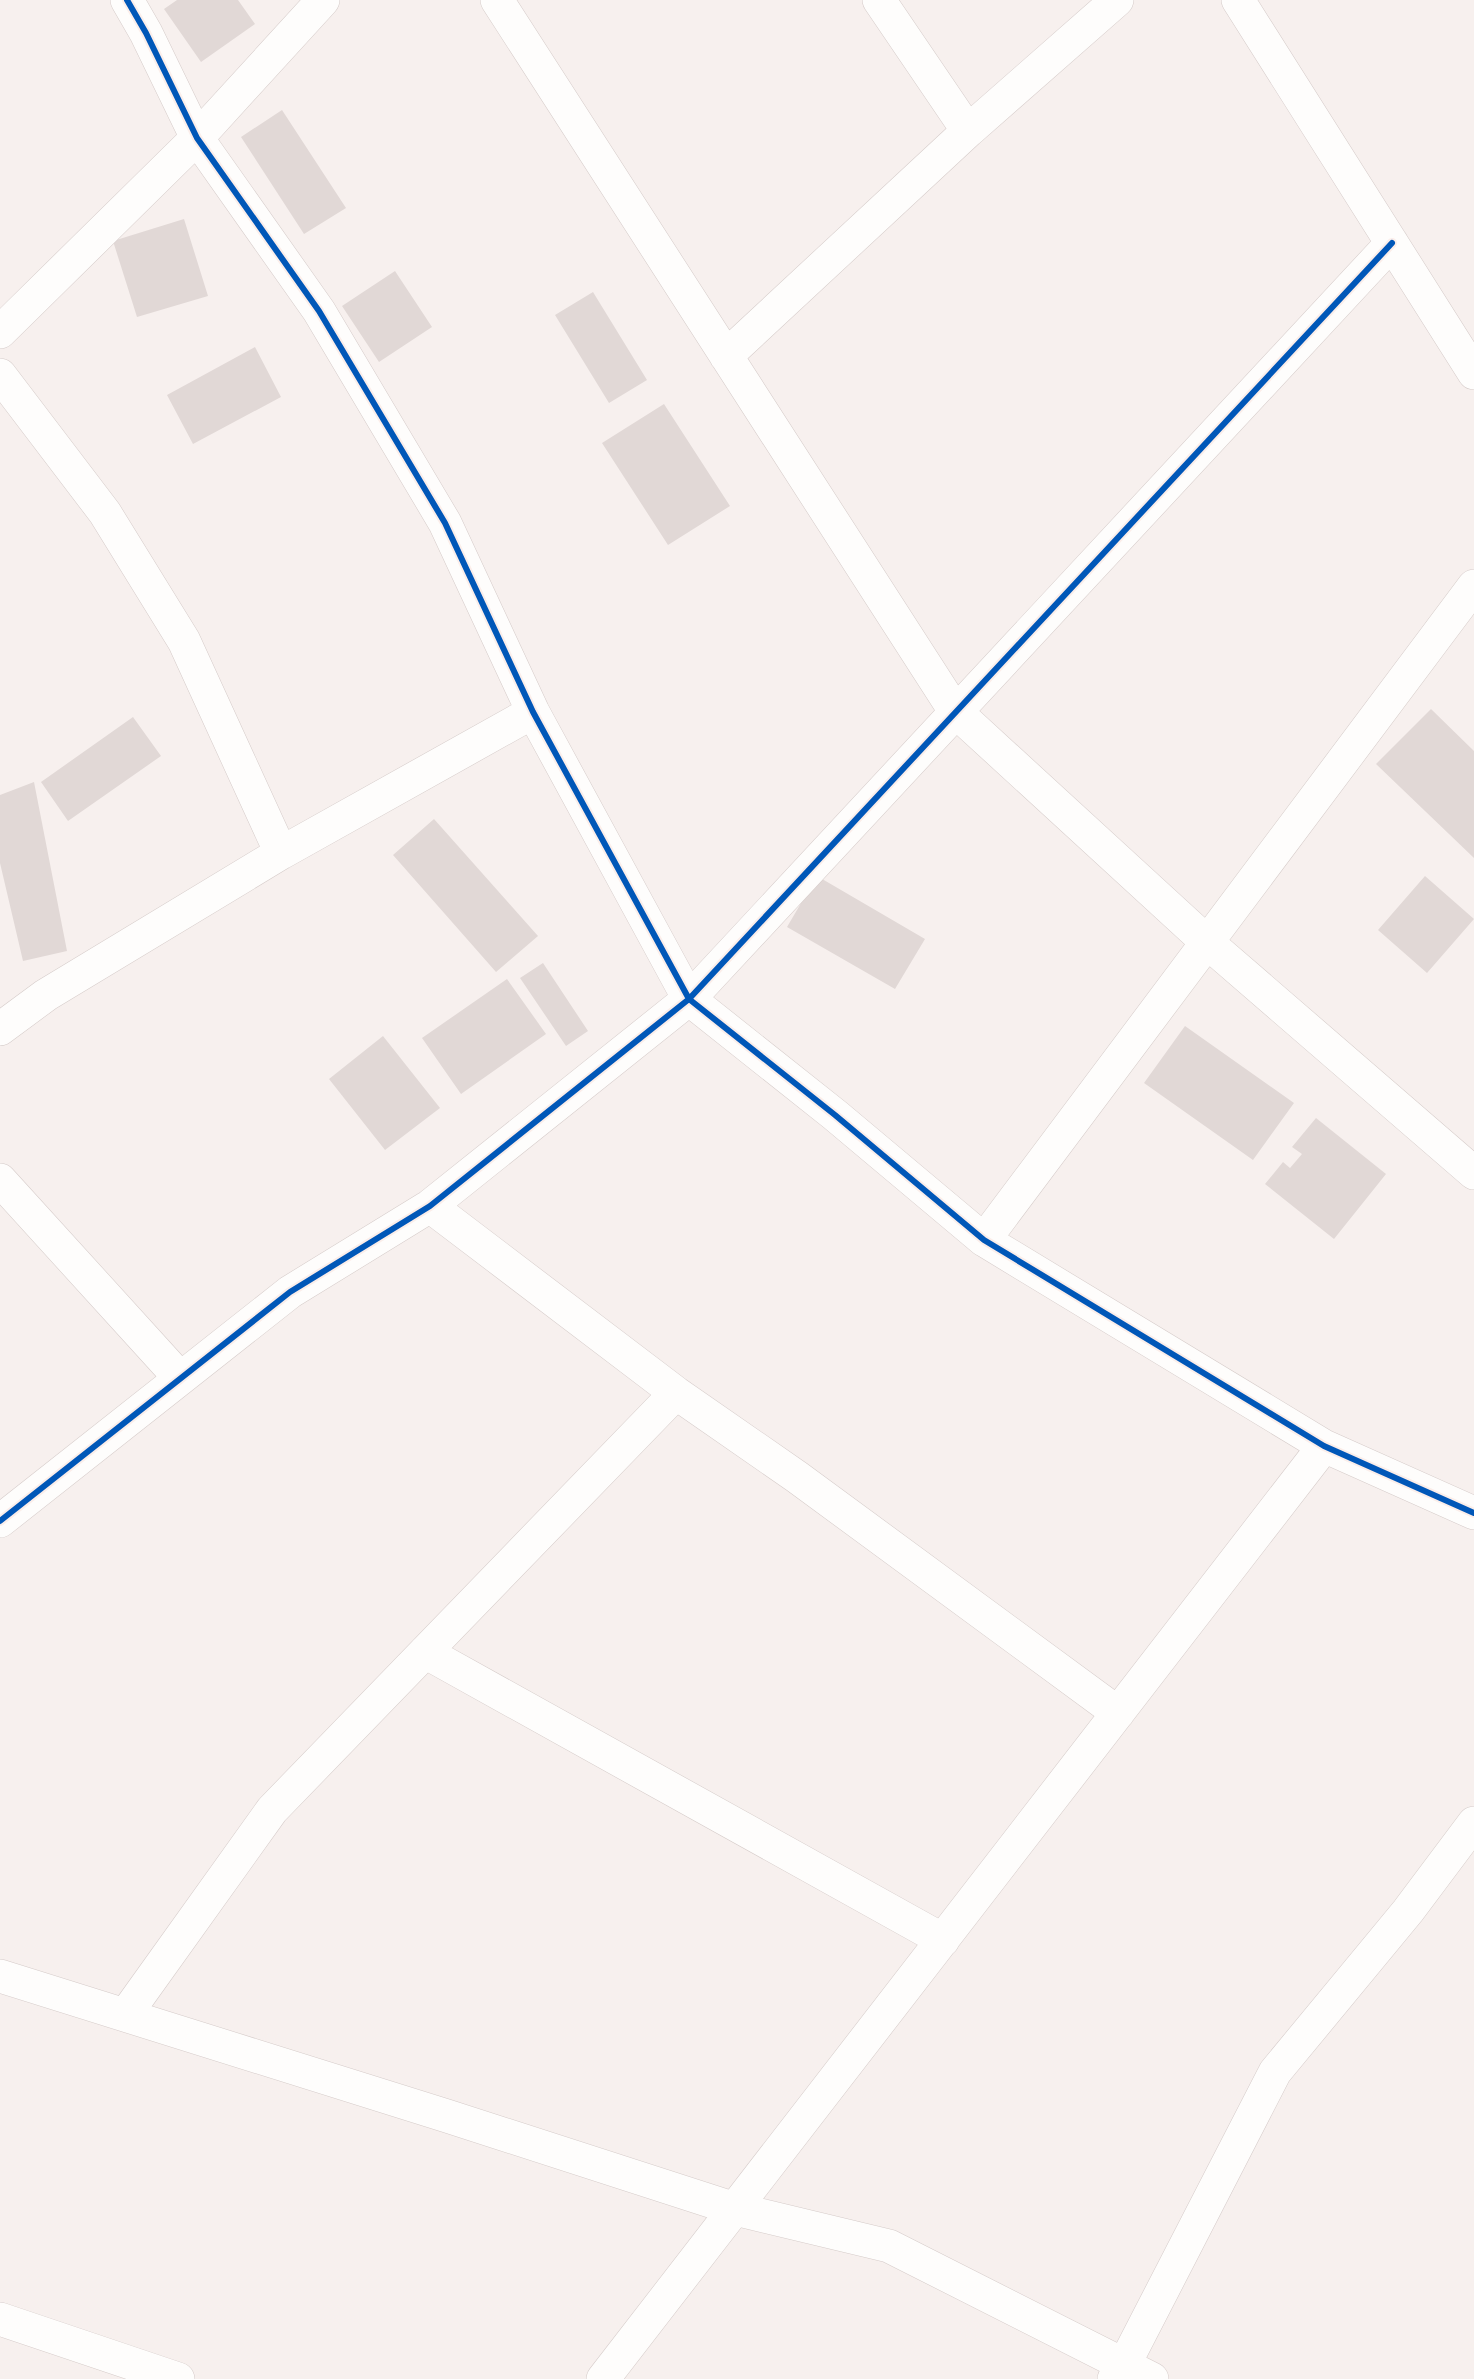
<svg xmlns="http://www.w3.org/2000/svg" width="1474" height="2379" font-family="'PT Sans',sans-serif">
<rect width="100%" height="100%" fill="#f7f0ee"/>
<path fill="#e1d8d6" d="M177,0H238L255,24L201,62L164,9Z
M282,110L346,208L304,234L241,137Z
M184,219L208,296L137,317L113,241Z
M395,271L432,327L379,362L342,306Z
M593,292L647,380L609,403L555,315Z
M255,347L281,397L193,444L167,395Z
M664,404L730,506L668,545L602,443Z
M1431,709L1474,751V858L1376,764Z
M133,717L161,756L68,821L41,782Z
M34,782L67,951L23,961L0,863V795Z
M434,819L538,936L496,972L393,855Z
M817,876L925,939L895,989L787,927Z
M1425,876L1474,919L1427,973L1378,930Z
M543,963L588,1031L566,1046L520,978Z
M507,979L546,1034L461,1094L422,1038Z
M1185,1026L1294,1103L1253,1160L1144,1083Z
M383,1036L440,1108L385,1150L329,1079Z
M1316,1118L1386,1174L1334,1239L1265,1184L1283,1162L1290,1168L1302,1154L1292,1147Z"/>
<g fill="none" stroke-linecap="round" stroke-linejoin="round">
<defs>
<path id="street" d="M127,0L146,33L197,138L319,311L445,523L533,712L689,999L835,1115L984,1240L1324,1446L1474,1513
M497,0L955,711L1208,943L1474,1173
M879,0L968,131
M1238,0L1474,373
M0,332L197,138L323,0
M726,356L968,131L1117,0
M0,375L105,513L184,641L281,853
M0,1029L46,995L281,853L533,712
M0,1180L180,1378
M430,1206L676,1393L797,1477L1118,1713
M984,1240L1474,586
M0,1521L290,1292L430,1206L689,999L1392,243
M425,1652L943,1940
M126,2014L272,1810L676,1393
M0,2319L178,2379
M603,2379L1324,1446
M1114,2379L1124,2365L1275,2072L1408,1911L1474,1823"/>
<path id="secondary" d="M0,1976L447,2116L735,2209L889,2246L1152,2379"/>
</defs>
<use href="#street" stroke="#d5cbc9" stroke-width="34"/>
<use href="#secondary" stroke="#d5cbc9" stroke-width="34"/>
<use href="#street" stroke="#fefdfc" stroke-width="33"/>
<use href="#secondary" stroke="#fefdfc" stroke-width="33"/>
<defs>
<path id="cycleway" d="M127,0L146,33L197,138L319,311L445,523L533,712L689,999L835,1115L984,1240L1324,1446L1474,1513
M0,1521L290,1292L430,1206L689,999L1392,243"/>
</defs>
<use href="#cycleway" stroke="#fbeeea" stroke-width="10"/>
<use href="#cycleway" stroke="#0057b8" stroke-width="6"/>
</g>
</svg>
